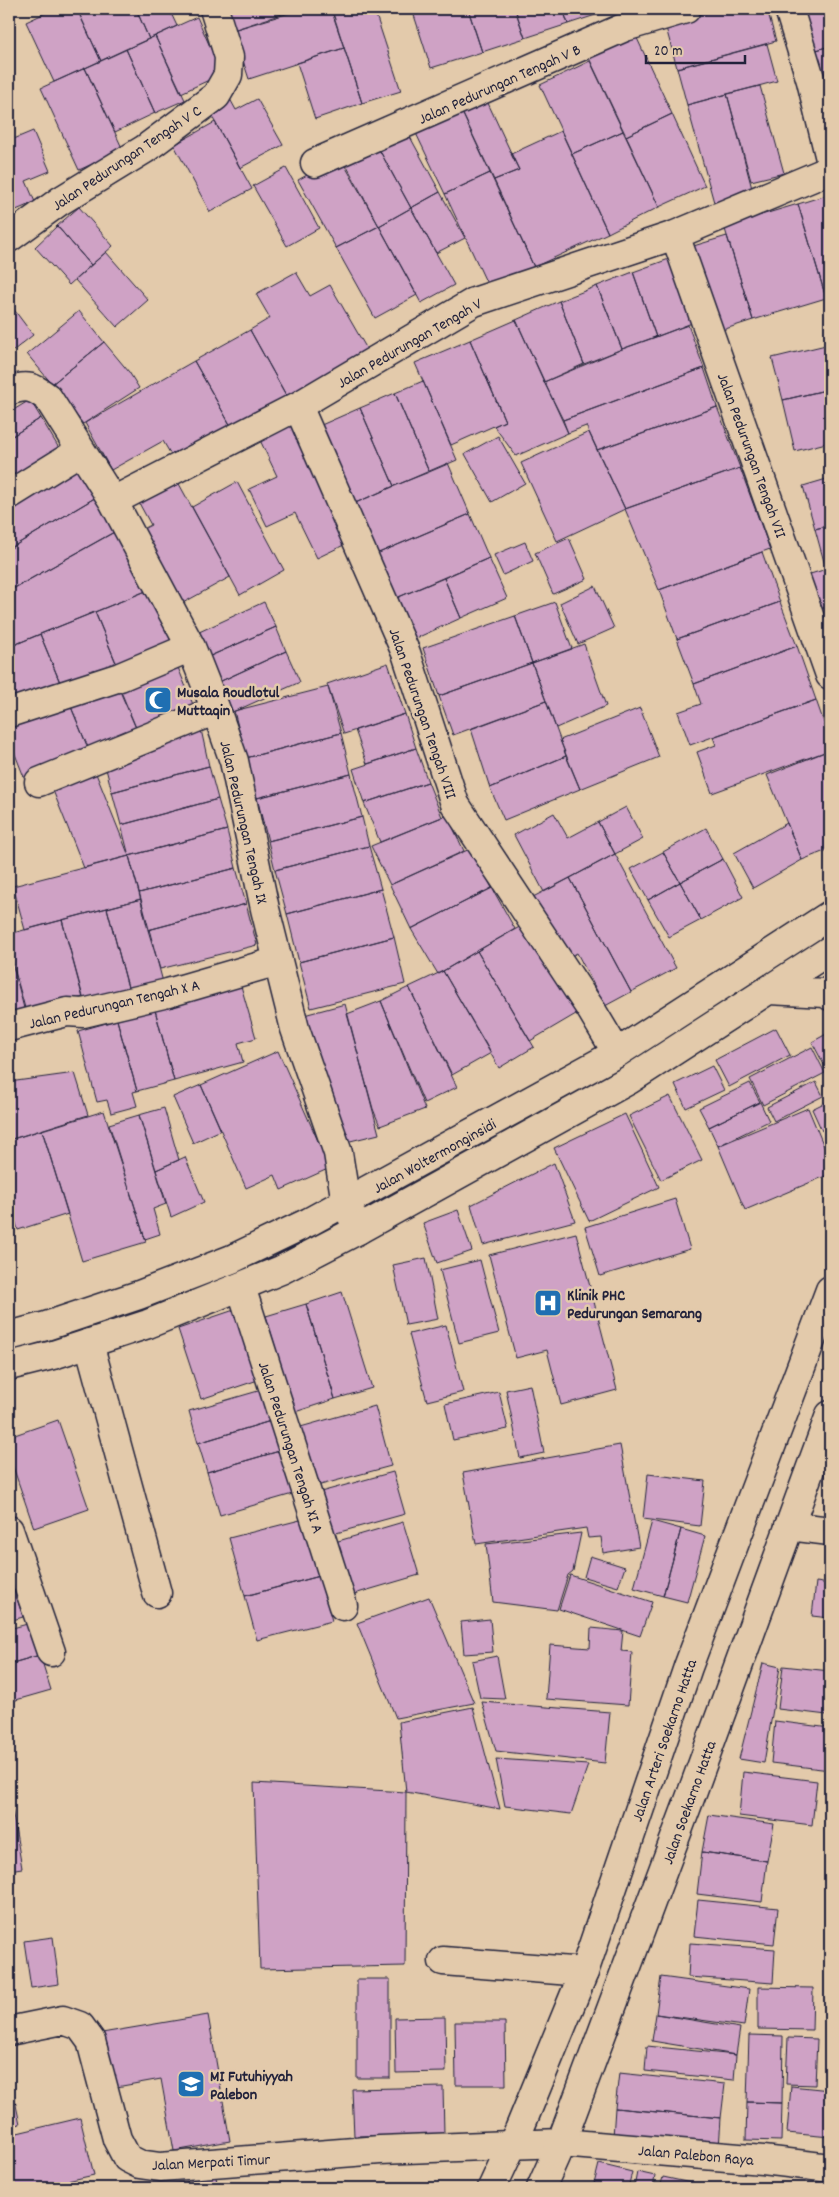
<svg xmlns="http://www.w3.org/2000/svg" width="839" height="2197" font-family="Dekko,sans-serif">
<rect width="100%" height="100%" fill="#e3caab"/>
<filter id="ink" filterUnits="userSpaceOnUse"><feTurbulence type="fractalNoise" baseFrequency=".02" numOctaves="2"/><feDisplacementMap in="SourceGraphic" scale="10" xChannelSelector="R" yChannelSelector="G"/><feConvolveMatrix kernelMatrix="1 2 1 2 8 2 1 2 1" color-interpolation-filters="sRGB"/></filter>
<g filter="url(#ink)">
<path fill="#cfa2c5" stroke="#22223b" d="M54,9H77L101,61L54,82L26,22Z
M77,9H136L149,39L101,61Z
M136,9H169L177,26L149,39Z
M226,9H284L285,13L233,30Z
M303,9H331L344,48L249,79L233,30Z
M337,9H374L401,91L362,103L332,10Z
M412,9H468L482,52L431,68Z
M468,9H515L525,38L482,52Z
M515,9H563L568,24L525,38Z
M563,9H614L568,24Z
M721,9H767L776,41L677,68L665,24Z
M802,9H830V46L813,51Z
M197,17L222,74L181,93L155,36Z
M155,36L185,100L155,113L126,49Z
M636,36L672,114L626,136L589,58Z
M767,44L777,81L687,105L677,68Z
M830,46V107L813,51Z
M344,48L362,103L315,119L297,63Z
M126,49L155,113L115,132L85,68Z
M590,61L623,131L572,154L540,85Z
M85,68L123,150L79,170L41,88Z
M760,86L784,173L751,181L727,94Z
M727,94L754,196L715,206L687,105Z
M230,99L236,110L257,99L283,145L240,168L209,111Z
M487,101L519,170L494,180L462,112Z
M459,106L490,173L445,194L413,127Z
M672,114L705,186L659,207L626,136Z
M215,122L252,189L210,212L174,145Z
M33,131L50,171L26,181L35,202L9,213V141Z
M561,131L608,233L534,267L494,180L519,170L511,154Z
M623,131L659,207L608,233L572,154Z
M409,135L440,192L411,208L380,151Z
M376,144L411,208L379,226L344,161Z
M340,157L379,226L336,248L298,180Z
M286,168L319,228L287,246L253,186Z
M490,173L534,267L488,286L445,194Z
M440,192L465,238L436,253L411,208Z
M830,194V297L826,298L798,204Z
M798,204L826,298L753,320L724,226Z
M79,207L113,246L91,265L57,226Z
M411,208L454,285L421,303L379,226Z
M57,226L91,265L69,285L35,247Z
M379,226L417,295L375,318L336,248Z
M727,236L753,320L716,332L690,247Z
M106,252L148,300L117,327L75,280Z
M669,259L692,323L656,337L633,272Z
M296,272L310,296L330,285L368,351L287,397L250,330L270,318L256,294Z
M633,272L656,337L622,349L597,286Z
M597,286L622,349L584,364L559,301Z
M559,301L584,364L544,382L516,320Z
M9,303L33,335L9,354Z
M79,311L104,342L52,384L27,354Z
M516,320L568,433L516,456L494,426L505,421L470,340Z
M688,325L704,368L563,420L544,382L622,349Z
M250,330L287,397L232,428L194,361Z
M470,340L505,421L451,445L415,363Z
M104,342L129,372L139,388L83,424L52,384Z
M830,344V389L783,400L772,358Z
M194,361L232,428L174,460L163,441L111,470L85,423Z
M704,368L717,407L597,450L586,426L568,433L563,420Z
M423,381L457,460L429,472L395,393Z
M830,389V442L795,451L783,400Z
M395,393L429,472L394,486L360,408Z
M9,398L15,409L30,400L41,418L9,438Z
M717,407L740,468L625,509L597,450Z
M360,408L394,486L353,504L319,426Z
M41,418L63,455L9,486V438Z
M292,422L350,542L317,558L295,513L267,526L249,489L277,476L259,438Z
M589,432L625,509L557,541L521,463Z
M498,436L525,483L492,502L465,454Z
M79,463L98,496L9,549V504Z
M448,463L470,514L374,555L353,504Z
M740,468L770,549L659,590L625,509Z
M830,478V525L815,529L803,486Z
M178,482L230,577L181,604L141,530L151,525L139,503Z
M237,482L284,570L240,595L192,507Z
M98,496L118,530L9,591V549Z
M470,514L489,558L394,599L374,555Z
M830,525V568L826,569L815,529Z
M114,532L146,591L9,647V591Z
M569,538L587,579L553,594L535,553Z
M525,542L533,561L503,575L494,555Z
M762,552L780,602L677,639L659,590Z
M489,558L507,598L461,618L444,578Z
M830,568V606L817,610L807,575Z
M444,578L461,618L412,640L394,599Z
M595,586L614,628L578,644L560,603Z
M151,589L175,648L119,670L95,612Z
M264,602L276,627L208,657L197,633Z
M555,602L572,649L532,663L515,616Z
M780,602L797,646L694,684L677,639Z
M830,606V660L817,610Z
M95,612L119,670L64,692L40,634Z
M515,616L532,663L439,696L423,648Z
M276,627L286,651L219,682L208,657Z
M40,634L61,685L9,706V647Z
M584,644L606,706L556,728L532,663Z
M797,646L816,700L690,745L678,712L701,704L694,684Z
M286,651L300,682L233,712L219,682Z
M388,663L405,714L344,734L327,684Z
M532,663L546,701L453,735L439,696Z
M177,665L196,712L139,735L119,689Z
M117,682L139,735L91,755L69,702Z
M328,687L341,733L246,758L234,711Z
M816,700L830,740V750L712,793L697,752L716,745L713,737Z
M546,701L566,756L490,788L471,729Z
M69,702L91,755L26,782L9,739V727Z
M640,708L659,757L580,789L560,740Z
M405,714L416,748L367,764L355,730Z
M200,725L209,766L112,792L104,761Z
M341,733L351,774L257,798L246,758Z
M416,748L428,782L364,803L353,769Z
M830,750V849L802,860L767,775Z
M566,756L580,789L504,820L490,788Z
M209,766L218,799L121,825L112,792Z
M95,771L129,856L84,868L52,788Z
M351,774L362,817L268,841L257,798Z
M428,782L442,817L380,842L364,803Z
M218,799L227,830L129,856L121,825Z
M626,807L643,839L615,854L598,822Z
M554,813L568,838L598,822L615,854L544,892L514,835Z
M447,815L464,851L390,885L371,846Z
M362,817L369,846L275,870L268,841Z
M787,823L802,860L753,888L734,853Z
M706,828L723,859L680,882L663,852Z
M227,830L236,868L139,893L129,856Z
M369,846L381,889L287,914L275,870Z
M472,848L492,888L411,929L390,885Z
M663,852L680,882L648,900L631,869Z
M615,854L676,968L631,992L570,878Z
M129,856L141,899L25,930L13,886Z
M723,859L743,897L701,920L680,882Z
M236,868L246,904L148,930L139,893Z
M570,878L631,992L605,1006L577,953L566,959L533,897Z
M680,882L701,920L669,937L648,900Z
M492,888L515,929L438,974L411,929Z
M381,889L394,937L299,962L287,914Z
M141,899L164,986L130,995L107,908Z
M246,904L257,945L160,969L148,930Z
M107,908L130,995L85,1006L62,920Z
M62,920L83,997L25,1012L9,950V934Z
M523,925L581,1011L530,1041L477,951Z
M394,937L405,984L311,1008L299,962Z
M9,950L25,1008L9,1015Z
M477,951L534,1047L499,1068L443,971Z
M443,971L491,1053L452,1075L409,987Z
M241,986L256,1038L238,1043L243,1062L174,1081L155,1010Z
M409,987L457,1087L424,1103L381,1001Z
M381,1001L425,1109L380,1126L373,1109L347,1014Z
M345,1004L379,1134L338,1144L304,1015Z
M155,1010L174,1081L137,1091L117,1020Z
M117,1020L137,1091L133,1092L137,1106L111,1113L107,1100L97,1102L78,1031Z
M776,1028L790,1055L729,1087L715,1060Z
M830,1032V1076L812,1042Z
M812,1047L825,1073L763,1105L750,1079Z
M278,1051L330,1168L281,1190L275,1175L246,1188L201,1085Z
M712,1066L724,1090L686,1108L675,1084Z
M75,1073L88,1115L9,1140V1082Z
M816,1082L823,1096L774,1121L767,1107Z
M750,1083L760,1102L709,1127L699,1108Z
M201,1085L221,1130L193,1143L173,1097Z
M670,1096L702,1160L661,1180L629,1116Z
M830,1100V1127L822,1131L812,1109Z
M760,1102L769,1121L718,1146L709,1127Z
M164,1108L179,1160L156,1170L139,1115Z
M808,1108L830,1161V1174L745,1210L718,1146Z
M104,1111L146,1242L82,1261L42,1130Z
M625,1114L659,1187L589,1221L554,1148Z
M139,1115L166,1204L153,1209L160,1234L145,1239L109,1124Z
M42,1130L68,1214L18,1230L9,1200V1140Z
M185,1157L204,1202L171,1217L156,1170Z
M554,1163L575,1221L483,1245L471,1205Z
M675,1199L690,1249L600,1276L585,1227Z
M458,1210L472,1251L437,1263L423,1223Z
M576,1233L617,1390L561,1405L547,1350L516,1358L489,1255Z
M426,1258L438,1319L406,1325L393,1265Z
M480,1260L499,1333L459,1343L440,1270Z
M342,1292L372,1388L335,1399L306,1304Z
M306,1304L335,1399L295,1412L266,1316Z
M240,1308L264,1378L201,1399L178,1329Z
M446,1325L463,1392L427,1401L409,1334Z
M530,1385L544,1453L520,1458L506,1390Z
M265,1389L274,1420L198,1443L189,1411Z
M499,1392L508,1429L453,1440L445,1404Z
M375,1406L391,1466L313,1487L297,1428Z
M58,1420L89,1509L34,1528L9,1455V1437Z
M274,1420L283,1450L207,1472L198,1443Z
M620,1445L639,1547L603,1553L601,1537L588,1538L586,1528L476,1544L463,1473Z
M283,1450L296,1493L220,1515L207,1472Z
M393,1472L405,1514L329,1535L317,1493Z
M648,1474L705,1481L700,1526L643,1519Z
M304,1519L320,1576L245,1596L229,1538Z
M652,1521L681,1529L663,1596L634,1588Z
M403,1522L419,1575L344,1597L328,1544Z
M681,1529L705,1536L687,1602L663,1596Z
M581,1533L573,1571L568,1575L557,1610L493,1602L486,1544Z
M590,1556L625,1567L618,1587L584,1577Z
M570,1575L652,1602L640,1636L559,1609Z
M320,1576L332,1621L257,1640L245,1596Z
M11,1580L23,1617L9,1621V1581Z
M816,1582L830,1584V1618L812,1616Z
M429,1597L474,1703L396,1718L357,1623Z
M490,1619L493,1652L464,1654L461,1622Z
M31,1623L40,1655L9,1664V1629Z
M591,1628L623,1631L621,1651L632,1652L628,1705L546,1699L550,1645L590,1648Z
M40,1655L51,1690L9,1702V1664Z
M497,1656L505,1699L480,1698L472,1661Z
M763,1663L780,1667L764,1763L739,1759Z
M783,1666L830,1671L827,1715L778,1709Z
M482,1702L610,1712L605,1763L496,1751Z
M473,1707L500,1809L406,1792L399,1722Z
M775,1721L830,1728V1770L771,1763Z
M496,1759L588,1765L571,1814L505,1806Z
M743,1772L817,1781L812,1825L739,1816Z
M254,1783L406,1792L405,1966L260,1969Z
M11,1803L22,1868L9,1870V1804Z
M709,1815L774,1824L767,1861L702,1852Z
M702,1852L767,1861L762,1902L697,1894Z
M698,1900L778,1908L774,1944L694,1936Z
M53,1937L59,1984L31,1988L24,1941Z
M690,1943L775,1949L773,1983L688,1977Z
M661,1977L749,1989L744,2026L656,2014Z
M357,1979H390V2078H357Z
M758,1987L813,1988L812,2030L758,2029Z
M656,2014L740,2028L736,2055L652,2041Z
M208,2015L230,2141L174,2151L161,2079L111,2088L102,2033Z
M445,2017L446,2072L396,2073L395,2018Z
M455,2022H505L506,2085H456Z
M749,2035L783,2036L782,2103L747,2102Z
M788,2038L817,2039L815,2085L786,2084Z
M647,2046L736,2055L734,2080L645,2071Z
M9,2072L20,2124L9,2127Z
M619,2073L725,2084L721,2118L615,2108Z
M791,2086L830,2090V2137L787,2133Z
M443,2087L444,2135L354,2136L352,2089Z
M747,2102L782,2103L781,2141L746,2140Z
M615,2108L721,2118L719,2148L613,2137Z
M80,2118L94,2175L36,2188H15L9,2165V2135Z
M599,2164L632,2172L628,2188H593Z
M637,2172L655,2176L653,2188H634Z
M216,2177L218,2188H146Z
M663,2177L691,2183L690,2188H660Z
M740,2182L763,2183V2188H740Z
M691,2183L733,2184V2188H691Z"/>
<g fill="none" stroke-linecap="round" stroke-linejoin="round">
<defs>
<path id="minor" d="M789,9L811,81L830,159
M315,163L625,27L686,9
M675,235L830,675
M9,238L60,201L145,149L216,96L228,75L229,57L214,9
M9,391C27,384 34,387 48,398L113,501L191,647L216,710L234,761L265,909L295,1029L338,1153L346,1203L358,1230
M298,406L406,653L455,804L592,1011L617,1053
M9,495L80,451
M113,501L298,406L474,302L675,235L830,170
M9,713L120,677L191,647
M39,782L216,710
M9,1027L67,1012L83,1013L168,993L278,961
M241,1287L343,1606
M89,1343L157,1593
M789,1526L830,1531
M9,1530L51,1652
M443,1961L584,1972
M9,2031L63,2020L80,2026L91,2041L117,2139L127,2158L139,2164L160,2167L380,2150L561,2143L763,2160L830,2168"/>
<path id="major" d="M769,990L825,993L830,996
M9,1336L46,1326L139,1295L232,1259L309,1222L617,1053L830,915
M9,1366L53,1355L148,1324L281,1270L358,1230L629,1080L830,950
M492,2188L519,2130L584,1972L688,1667L830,1290
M541,2188L561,2143L693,1790L830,1415"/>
</defs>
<use href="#minor" stroke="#22223b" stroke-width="31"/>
<use href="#major" stroke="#22223b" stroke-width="31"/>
<use href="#minor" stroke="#e3caab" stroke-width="28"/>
<use href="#major" stroke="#e3caab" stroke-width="28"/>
</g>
</g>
<defs>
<symbol id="mosque-square" viewBox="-11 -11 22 22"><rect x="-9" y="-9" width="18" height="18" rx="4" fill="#1f6fb2" stroke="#e3caab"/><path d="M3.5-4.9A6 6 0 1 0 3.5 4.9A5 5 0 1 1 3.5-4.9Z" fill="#fff"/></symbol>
<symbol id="hospital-square" viewBox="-11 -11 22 22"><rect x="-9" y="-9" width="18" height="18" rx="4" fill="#1f6fb2" stroke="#e3caab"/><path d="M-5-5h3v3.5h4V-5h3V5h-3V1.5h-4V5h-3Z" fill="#fff"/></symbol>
<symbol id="school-square" viewBox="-11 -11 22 22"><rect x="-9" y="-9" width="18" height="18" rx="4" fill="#1f6fb2" stroke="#e3caab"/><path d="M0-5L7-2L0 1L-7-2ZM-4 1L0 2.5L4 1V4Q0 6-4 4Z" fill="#fff"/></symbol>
</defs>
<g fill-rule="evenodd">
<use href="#mosque-square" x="142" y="684" width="32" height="32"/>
<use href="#hospital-square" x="532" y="1287" width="32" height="32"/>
<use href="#school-square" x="175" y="2068" width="32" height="32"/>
</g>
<g text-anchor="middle" stroke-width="5" stroke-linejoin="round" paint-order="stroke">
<g font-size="16" fill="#22223b" stroke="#e3caab">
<text transform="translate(499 83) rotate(-24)" y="6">Jalan Pedurungan Tengah V B</text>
<text transform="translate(126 157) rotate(-34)" y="6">Jalan Pedurungan Tengah V C</text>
<text transform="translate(409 342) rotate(-30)" y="6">Jalan Pedurungan Tengah V</text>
<text transform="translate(753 455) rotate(70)" y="6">Jalan Pedurungan Tengah VII</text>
<text transform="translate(424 713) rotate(71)" y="6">Jalan Pedurungan Tengah VIII</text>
<text transform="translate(245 822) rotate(77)" y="6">Jalan Pedurungan Tengah IX</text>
<text transform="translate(114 1003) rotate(-13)" y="6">Jalan Pedurungan Tengah X A</text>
<text transform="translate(434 1155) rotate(-29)" y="6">Jalan Woltermonginsidi</text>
<text transform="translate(292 1447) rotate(72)" y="6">Jalan Pedurungan Tengah XI A</text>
<text transform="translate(663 1740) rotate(-71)" y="6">Jalan Arteri Soekarno Hatta</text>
<text transform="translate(688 1802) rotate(-70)" y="6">Jalan Soekarno Hatta</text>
<text transform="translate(696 2154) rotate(5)" y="6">Jalan Palebon Raya</text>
<text transform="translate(211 2161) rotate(-3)" y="6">Jalan Merpati Timur</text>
</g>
<g font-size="16" font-weight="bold" fill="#22223b" stroke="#e3caab" text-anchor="start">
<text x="177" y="697">Musala Roudlotul<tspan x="177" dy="18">Muttaqin</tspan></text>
<text x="567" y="1300">Klinik PHC<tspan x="567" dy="18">Pedurungan Semarang</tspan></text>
<text x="210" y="2081">MI Futuhiyyah<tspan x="210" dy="18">Palebon</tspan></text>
</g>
</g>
<rect width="839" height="2197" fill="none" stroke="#e3caab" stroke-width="30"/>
<rect x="15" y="15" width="809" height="2167" fill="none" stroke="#22223b" stroke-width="2" filter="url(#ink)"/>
<path d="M646 55v8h99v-8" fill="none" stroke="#22223b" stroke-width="2.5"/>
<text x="654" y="55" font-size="15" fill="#22223b" stroke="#e3caab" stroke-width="4" paint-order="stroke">20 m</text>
</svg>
